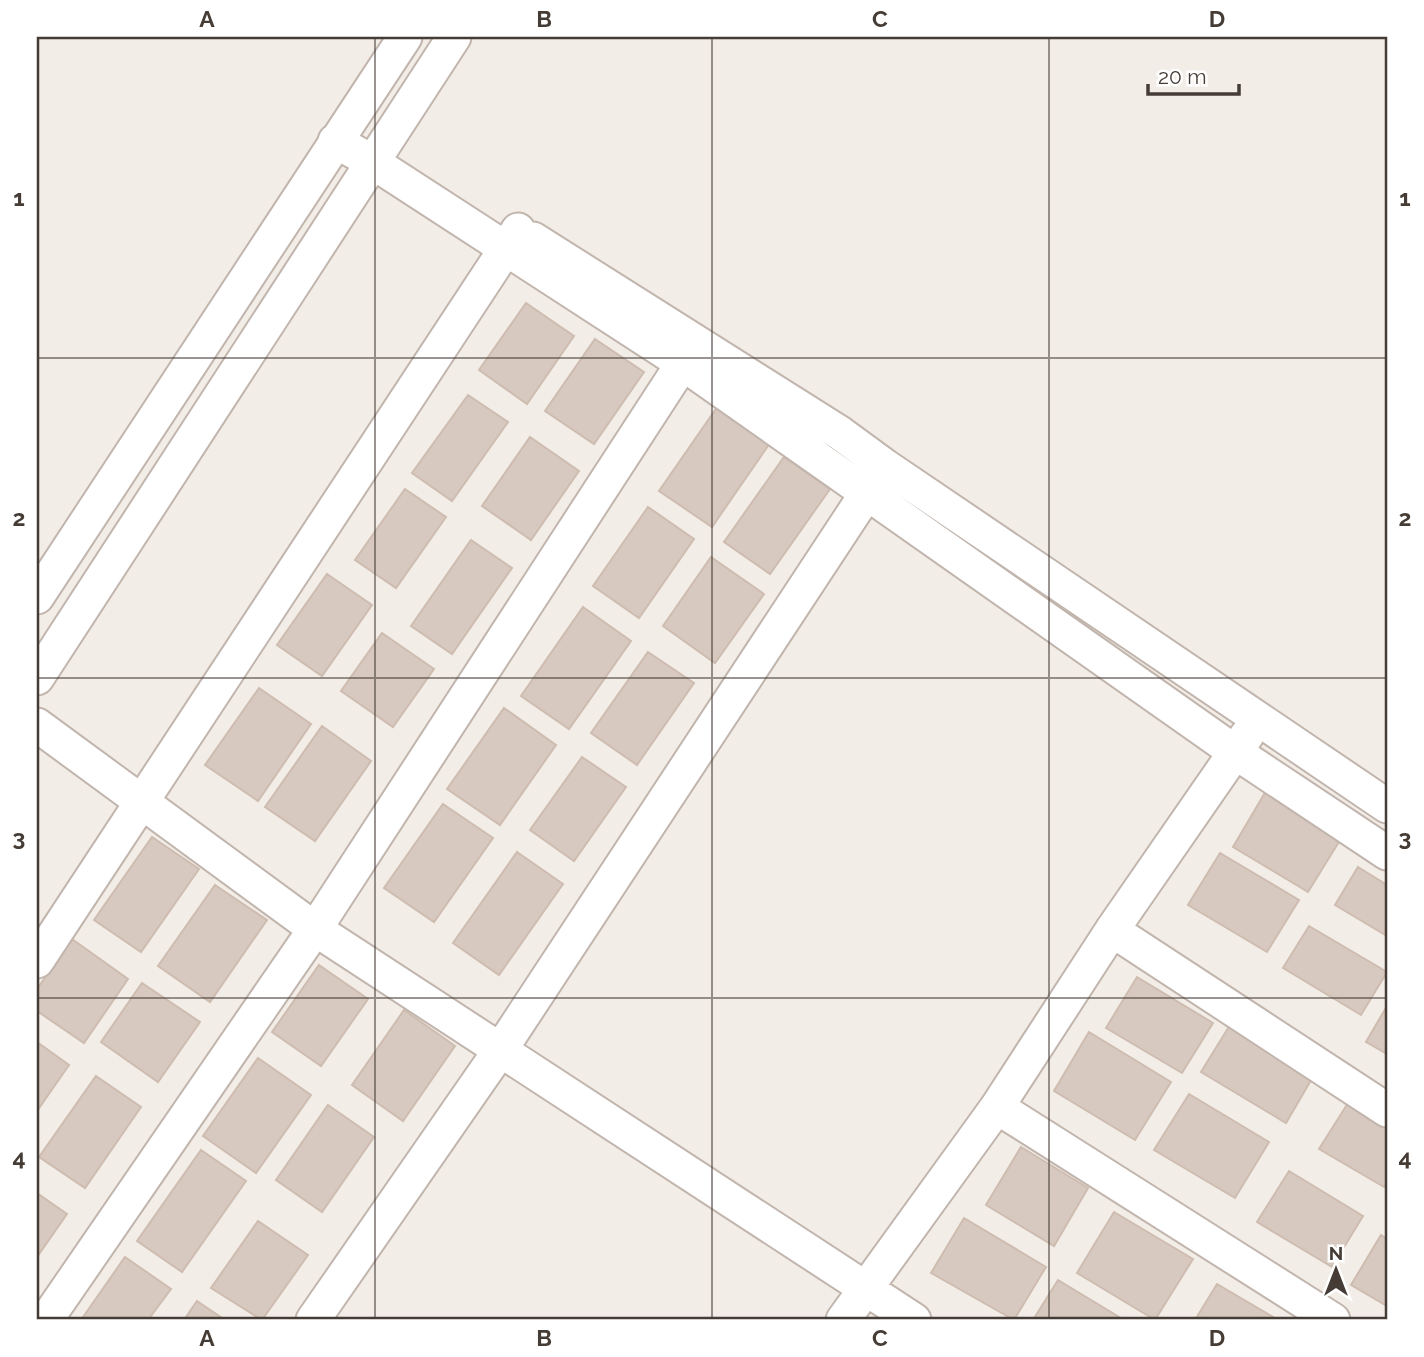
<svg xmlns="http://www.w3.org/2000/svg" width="1424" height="1357" font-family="Raleway,sans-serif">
<rect width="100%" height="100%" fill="#f3ede7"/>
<path fill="#d7c9bf" stroke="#cebcb0" stroke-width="2" d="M526,303L574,336L527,404L479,370Z
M595,339L644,372L594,444L545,411Z
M468,395L508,422L452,501L412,473Z
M718,406L770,443L712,527L659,491Z
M530,437L579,471L531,540L482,506Z
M784,457L830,489L770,574L724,542Z
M405,489L446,517L396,588L355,560Z
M648,507L694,539L639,618L593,586Z
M471,540L512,568L452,654L411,626Z
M711,557L764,594L715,663L663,626Z
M327,574L372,605L322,676L277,645Z
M583,607L631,641L569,729L521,696Z
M382,633L434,669L393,727L341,691Z
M648,652L694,683L637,765L591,733Z
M259,688L311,724L258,801L205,765Z
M504,708L556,745L500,825L447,789Z
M322,726L371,761L315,841L265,807Z
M582,757L626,787L574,861L530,830Z
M1269,786L1345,832L1308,892L1233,847Z
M443,804L493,838L434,922L384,888Z
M152,837L199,869L141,952L94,920Z
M517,852L563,884L499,975L453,943Z
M1220,853L1299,900L1267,952L1188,905Z
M1358,867L1387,885V936L1335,905Z
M215,885L267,920L210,1002L158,966Z
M1309,926L1387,972L1361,1015L1283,968Z
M72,939L128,979L84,1043L37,1011V989Z
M319,965L368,999L321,1066L272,1032Z
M1137,977L1213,1023L1182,1073L1106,1028Z
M142,983L200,1022L158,1082L101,1042Z
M1387,1006V1054L1366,1042Z
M404,1010L455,1046L403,1121L352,1085Z
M1230,1025L1314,1075L1286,1123L1201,1072Z
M1089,1032L1171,1082L1135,1140L1054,1091Z
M37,1042L69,1065L37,1111Z
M258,1058L311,1095L256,1173L203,1136Z
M96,1076L141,1107L85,1188L39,1157Z
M1189,1094L1269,1142L1235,1198L1154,1150Z
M1348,1103L1387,1127V1182L1384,1187L1319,1149Z
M328,1105L374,1137L322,1212L276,1180Z
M1021,1147L1088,1188L1054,1246L986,1205Z
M201,1150L246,1181L182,1272L137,1241Z
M1289,1171L1363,1216L1332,1267L1257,1222Z
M37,1193L67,1214L37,1257Z
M1114,1212L1193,1259L1155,1320L1077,1273Z
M964,1218L1046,1267L1014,1320L931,1273Z
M258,1221L308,1255L262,1320L211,1288Z
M1381,1235L1387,1239V1306L1351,1285Z
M125,1257L171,1289L148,1320H81Z
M1058,1280L1124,1320H1033Z
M1217,1284L1278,1320H1195Z
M197,1301L225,1320H184Z"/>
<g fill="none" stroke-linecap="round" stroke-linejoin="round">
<defs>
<path id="minor" d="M335,141L371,161L682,363L1235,752L1387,853
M533,239L840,433L885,466L1387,806
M37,597L405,37
M37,678L454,37
M37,725L315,929L914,1320
M1112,930L1387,1110
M37,961L518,230
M997,1107L1333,1320
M46,1320L315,929L694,346
M313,1320L501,1049L878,476
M843,1320L997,1107L1112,930L1247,735"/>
</defs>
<use href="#minor" stroke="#c1b5ad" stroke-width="37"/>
<use href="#minor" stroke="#fff" stroke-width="33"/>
</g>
<path fill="none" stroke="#453c36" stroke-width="2" stroke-opacity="0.55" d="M375,37V1320M712,37V1320M1049,37V1320M37,358H1387M37,678H1387M37,998H1387"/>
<rect width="1424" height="1357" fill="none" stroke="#ffffff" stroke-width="77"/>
<g transform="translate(1336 1270)" stroke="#ffffff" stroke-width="5" paint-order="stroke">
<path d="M0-5L12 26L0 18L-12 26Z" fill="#453c36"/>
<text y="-10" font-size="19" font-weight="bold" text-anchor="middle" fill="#453c36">N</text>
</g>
<path d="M1148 84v10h91v-10" fill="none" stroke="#453c36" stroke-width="3.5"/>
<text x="1158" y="84" font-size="21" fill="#453c36" stroke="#ffffff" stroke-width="5" paint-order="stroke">20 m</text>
<rect x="38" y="38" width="1348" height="1280" fill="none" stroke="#453c36" stroke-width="2.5"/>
<g font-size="23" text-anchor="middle" font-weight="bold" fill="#453c36">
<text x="207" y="27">A</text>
<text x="544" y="27">B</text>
<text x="880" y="27">C</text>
<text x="1217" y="27">D</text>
<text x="19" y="206">1</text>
<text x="1405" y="206">1</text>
<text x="19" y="526">2</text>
<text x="1405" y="526">2</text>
<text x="19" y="846">3</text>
<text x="1405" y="846">3</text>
<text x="19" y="1166">4</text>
<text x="1405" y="1166">4</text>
<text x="207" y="1346">A</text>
<text x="544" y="1346">B</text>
<text x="880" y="1346">C</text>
<text x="1217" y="1346">D</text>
</g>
</svg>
